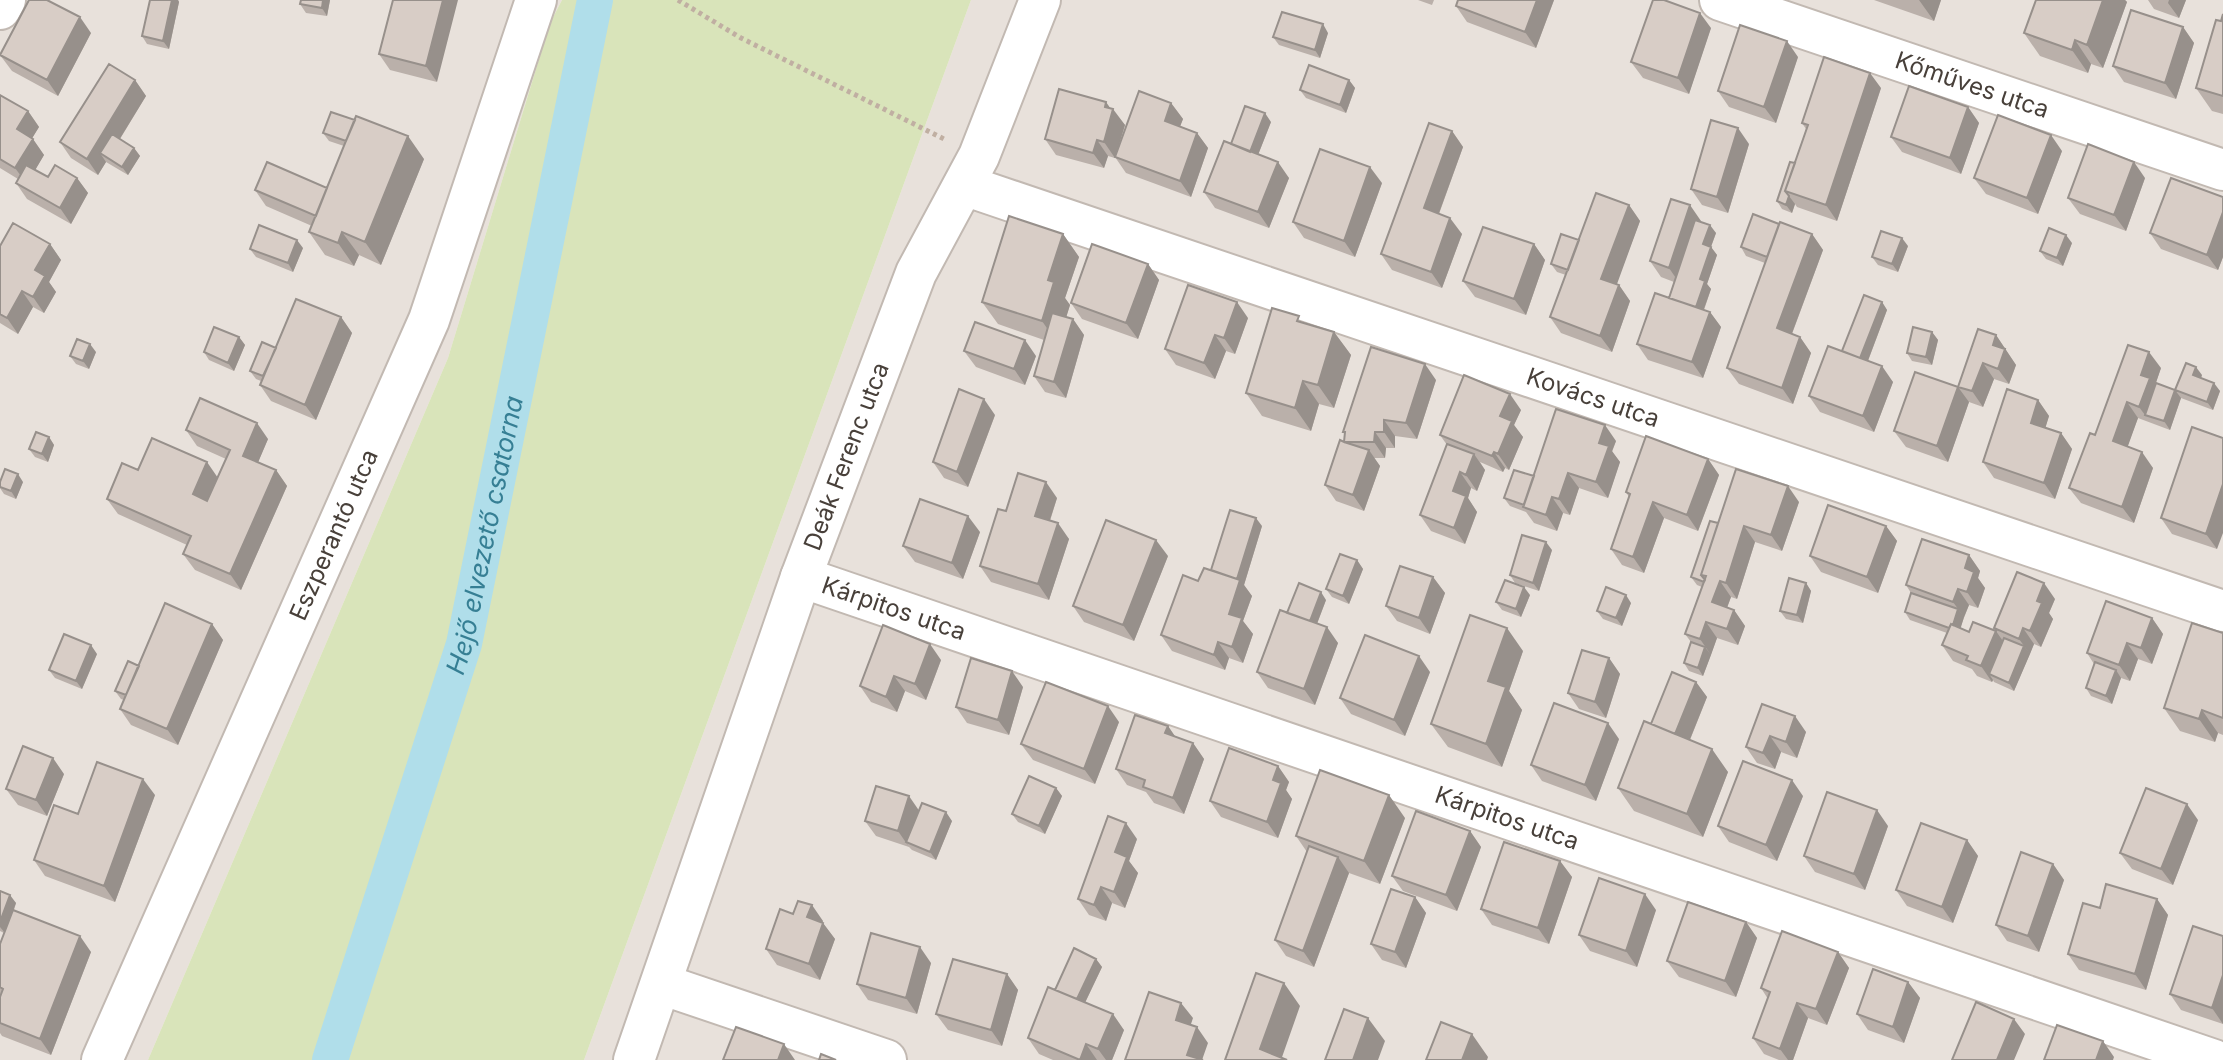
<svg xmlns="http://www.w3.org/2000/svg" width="2223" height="1060" font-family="Inter,sans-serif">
<rect width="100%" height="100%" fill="#f5f0ec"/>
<path fill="#e8e1db" d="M0,0H562L550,23L448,358L148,1060H0Z
M971,0H2223V1060H584Z"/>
<path fill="#d9e4ba" d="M562,0H971L584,1060H148L448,358L550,23Z"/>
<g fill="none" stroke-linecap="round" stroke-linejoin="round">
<path stroke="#b0deea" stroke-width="36" id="s1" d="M330,1060L464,644L595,0"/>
<defs>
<g id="minor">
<path id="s2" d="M1720,0L2223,170"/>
<path d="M0,9L5,0"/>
<path id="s3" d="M964,185L2223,611"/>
<path id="s4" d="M801,577L2214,1060"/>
<path d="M661,984L886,1060"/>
<path id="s5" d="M102,1060L429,320L536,0"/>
<path id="s6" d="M634,1060L801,577L916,273L979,156L1040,0"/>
</g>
</defs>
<use href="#minor" stroke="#c2b9b2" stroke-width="44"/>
<path stroke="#c0afa2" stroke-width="5" stroke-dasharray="4 4" stroke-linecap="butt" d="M678,0L741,38L946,140"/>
<use href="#minor" stroke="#fff" stroke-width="40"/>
</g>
<path fill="#bab0aa" d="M150,0H178L179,2L169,49L147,44L142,36Z
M330,0L327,16L306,13L300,4Z
M393,0L437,82L390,70L379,54Z
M1418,0H1434L1432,5Z
M1554,0L1536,48L1467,22L1456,6Z
M1874,0H1941L1934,21Z
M2036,0H2125L2127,2L2103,68L2091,64L2088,73L2040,56L2024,33Z
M2148,0H2186L2179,18L2154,9Z
M2223,14V114L2212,111L2196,88Z
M2183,27L2194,43L2176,99L2124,82L2113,66Z
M1711,28L1689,94L1643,78L1631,62Z
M91,33L58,96L12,71L0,55Z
M1328,33L1320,58L1279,45L1273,37Z
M1798,57L1776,123L1729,107L1718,91Z
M135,80L146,96L120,139L134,148L140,156L128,175L106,162L98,175L71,158L60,142Z
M1349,80L1355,88L1346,113L1306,98L1300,90Z
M1881,88L1837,221L1797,207L1795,204L1792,213L1782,209L1777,201L1795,163L1806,129L1802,123Z
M0,95L28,111L39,127L32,138L44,155L35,170L48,177L77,178L88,193L71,224L27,199L16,183L18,179L0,168Z
M1171,103L1183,119L1180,126L1197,133L1208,148L1191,197L1126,173L1115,157Z
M1968,107L1979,123L1961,174L1902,152L1891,137Z
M1111,109L1125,125L1115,158L1108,156L1104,168L1056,155L1045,139Z
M1271,122L1258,155L1289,178L1269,228L1215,208L1204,192L1231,144Z
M1452,131L1463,147L1439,214L1462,234L1442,288L1392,270L1381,254Z
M323,133L424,159L381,265L359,255L354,266L325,255L309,232L312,226L266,206L255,190L327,188L344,146L329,141Z
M1749,144L1728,213L1702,205L1691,189Z
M2062,151L2038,214L1986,194L1974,178Z
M2145,178L2126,231L2080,214L2068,198Z
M1382,183L1355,257L1304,238L1293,222Z
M2223,197V257L2218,270L2161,249L2150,233Z
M1629,205L1640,221L1616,284L1619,285L1630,301L1612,352L1561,333L1550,317L1566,275L1557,272L1551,264L1579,240Z
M1701,221V222L1716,233L1711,247L1717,255L1707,284L1711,289L1704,310L1710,312L1721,327L1703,378L1648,360L1637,344L1669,298L1674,282L1661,277L1650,261Z
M1779,224L1812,234L1823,250L1792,334L1800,337L1811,353L1793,404L1739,384L1727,368L1765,263L1746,256L1741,247Z
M1063,234L1079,257L1065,298L1070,305L1066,317L1073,319L1084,335L1066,398L1045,392L1034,376L1044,340L998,324L982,302Z
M2072,243L2063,266L2046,259L2040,251Z
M50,244L61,260L49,282L56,292L44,313L33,307L18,334L0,323V246Z
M1534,244L1545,260L1526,315L1475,297L1463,281Z
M1908,246L1898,272L1878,265L1872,257Z
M303,248L293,272L256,257L250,249Z
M1148,264L1159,280L1138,339L1082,319L1071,303Z
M1882,302L1887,310L1868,361L1893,382L1874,432L1820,412L1809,396Z
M341,317L352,333L316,420L271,401L260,385L261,381L256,379L250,371L276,348Z
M1248,318L1235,354L1226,351L1215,379L1176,365L1165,349Z
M1304,323L1334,332L1351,355L1334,408L1319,404L1311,431L1262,416L1246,393Z
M1932,332L1938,340L1932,365L1912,361L1907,353Z
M1996,335L2016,365L2009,384L1994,379L1983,407L1969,402L1948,462L1906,447L1894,431L1958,387Z
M239,337L245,345L234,371L209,360L204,352Z
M964,351L1036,356L1025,385L976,367Z
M96,352L89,369L76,364L70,356Z
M2161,368L2155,385L2175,390L2202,375L2201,378L2220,391L2213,410L2181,398L2170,430L2138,418L2127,447L2153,468L2134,523L2081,503L2069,488L2095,435Z
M1436,380L1417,439L1395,436V448H1386L1385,458H1374L1380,466L1364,511L1336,501L1325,485L1344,442L1345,435L1343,432Z
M2038,400L2049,416L2045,428L2061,433L2072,449L2055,499L1994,478L1983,462Z
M1521,410L1514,425L1523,437L1509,470L1505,468L1503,472L1480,462L1485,470L1477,491L1471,488L1468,498L1477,512L1465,544L1431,531L1420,515L1447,445L1440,435Z
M995,415L968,487L944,478L933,462Z
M186,430L268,439L258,462L276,470L287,486L241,590L195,570L183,554L187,545L118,514L107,499L138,470L217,477L226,459L197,446Z
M49,437L54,445L48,462L35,457L29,449Z
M2223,438L2217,549L2172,534L2161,518Z
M1616,441L1612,452L1620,462L1608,498L1579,488L1570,515L1563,513L1557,531L1534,523L1526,512L1510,506L1504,498L1534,476Z
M1708,459L1719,475L1698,531L1664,518L1644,573L1622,565L1611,549L1629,497L1626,492Z
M0,482H23L16,499L4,494L0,488Z
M1057,498L1050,521L1069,539L1049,600L991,582L980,566L1006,511Z
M1799,502L1782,551L1755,542L1737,599L1731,597L1727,608L1734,610L1745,626L1738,645L1717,638L1703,676L1689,671L1684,663L1691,642L1685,634L1702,587L1697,585L1691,577L1718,523Z
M1262,526L1244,585L1252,596L1243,621L1253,634L1243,663L1229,658L1225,670L1172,651L1161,635L1198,581Z
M1886,526L1897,541L1878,593L1821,572L1810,556Z
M980,532L963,579L915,562L903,546Z
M1552,550L1539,591L1515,583L1510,575Z
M1969,555L1980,571L1978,578L1985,588L1978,608L1969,605L1960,628L1969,632L1996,631L2003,641L1994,628L2055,599L2049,613L2053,619L2041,647L2034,644L2014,691L1994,682L1993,680L1992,682L1977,676L1972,669L1953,661L1942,645L1947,633L1910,620L1905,612L1911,593L1906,585Z
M1168,556L1134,641L1084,622L1073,606Z
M1357,560L1363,569L1349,604L1332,597L1326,589Z
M1433,577L1445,593L1430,634L1397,621L1386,606Z
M1806,583L1811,591L1803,623L1786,619L1780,611Z
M1530,595L1521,617L1502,610L1496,602Z
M1326,600L1317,624L1338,643L1315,705L1268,688L1257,672L1287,613Z
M1631,603L1622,626L1603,619L1597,611Z
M2152,618L2163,634L2152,664L2138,659L2130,681L2121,678L2112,704L2091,696L2086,688L2094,664L2087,653Z
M212,624L223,640L178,745L131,725L120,709L124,700L121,699L115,691L139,666Z
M2223,633V735L2218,733L2215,742L2180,731L2164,708Z
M1523,651L1509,691L1522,710L1502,767L1448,747L1431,724Z
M97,654L82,689L55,678L49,670Z
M1609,658L1620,674L1606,718L1579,709L1568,693Z
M941,660L926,700L905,691L897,712L871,702L860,686Z
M1430,672L1405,736L1351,714L1340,698Z
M1696,682L1707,697L1690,740L1728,772L1703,837L1634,811L1618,788L1651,724Z
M1023,687L1009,735L967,723L956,707Z
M1762,704L1806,732L1797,758L1781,752L1775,769L1757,763L1746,747Z
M1119,722L1095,784L1033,760L1021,744Z
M1168,726L1175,737L1193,743L1204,759L1184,814L1154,803L1146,792L1127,785L1116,769Z
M1619,739L1596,801L1542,781L1531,765Z
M1278,766L1289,782L1286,790L1292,799L1278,838L1221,817L1210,801Z
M64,774L47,816L18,805L6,789Z
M1056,788L1062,796L1045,834L1018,822L1012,814Z
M155,795L115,902L45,876L34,860L78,814Z
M1803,796L1777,861L1729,842L1718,826Z
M919,810L952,821L936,860L912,850L909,847L876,836L865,821Z
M1405,818L1380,884L1349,873L1314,967L1286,956L1275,940L1307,852L1296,836Z
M2198,820L2173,885L2132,869L2120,853Z
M1888,826L1865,890L1815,872L1804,856Z
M1470,831L1481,847L1457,911L1403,891L1392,876Z
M1137,839L1129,861L1138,873L1125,908L1112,903L1106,921L1089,915L1078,899Z
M1967,840L1978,856L1953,923L1907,906L1896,890Z
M1560,861L1572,877L1549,944L1492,925L1481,909Z
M2053,864L2064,880L2039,952L2007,941L1996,925Z
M0,891L16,903L14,910L91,952L51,1055L2,1036L0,1033V944L4,933L0,931Z
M1415,897L1426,913L1406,968L1382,960L1371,944Z
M2157,899L2168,915L2146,990L2079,970L2068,954L2100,908Z
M1656,910L1637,967L1590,951L1579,935Z
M793,914L823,921L822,922L835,939L820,980L777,965L766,949Z
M1746,922L1757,938L1736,997L1679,977L1667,961Z
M2223,936V1024L2181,1010L2170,994Z
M1838,952L1849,968L1827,1025L1808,1018L1793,1060H1779L1764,1054L1753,1038L1768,999L1761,988Z
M1096,959L1102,967L1085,1003L1124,1030L1112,1060H1053L1039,1054L1028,1038L1055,990Z
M931,963L917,1014L868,1000L857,984Z
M1007,974L1018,990L1002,1046L948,1030L936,1014Z
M1908,982L1920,998L1904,1043L1868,1030L1857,1014Z"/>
<path fill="#97908b" d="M172,0H178L179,2L169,49L163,41Z
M323,0H330L327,16L322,8Z
M443,0H458L437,82L426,66Z
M1537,0H1554L1536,48L1525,32Z
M1919,0H1941L1934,21Z
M2103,0H2125L2127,2L2103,68L2087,45Z
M2169,0H2186L2179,18L2168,3Z
M1700,13L1711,28L1689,94L1678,78Z
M80,17L91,33L58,96L47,80Z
M1323,24L1328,33L1320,58L1315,50Z
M2183,27L2194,43L2176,99L2165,83Z
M2075,40L2091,64L2088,73L2072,50Z
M1787,41L1798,57L1776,123L1764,107Z
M1870,73L1881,88L1837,221L1826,205Z
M135,80L146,96L108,158L100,153L106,162L98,175L87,159Z
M1349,80L1355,88L1346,113L1340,105Z
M1106,102L1113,112V109L1125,125L1115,158L1104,142Z
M1171,103L1183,119L1176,137L1165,121Z
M1968,107L1979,123L1961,174L1950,158Z
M28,111L39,127L28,145L17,129Z
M1265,113L1271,122L1254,165L1249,156Z
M1738,128L1749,144L1728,213L1717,197Z
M1452,131L1463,147L1435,224L1424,208Z
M1197,133L1208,148L1191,197L1180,181Z
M2051,135L2062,151L2038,214L2027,198Z
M408,136L424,159L381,265L365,242Z
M33,139L44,155L27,184L15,168Z
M1097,140L1108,156L1104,168L1093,153Z
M134,148L140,156L128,175L122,167Z
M1278,162L1289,178L1269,228L1258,212Z
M2134,162L2145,178L2126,231L2114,215Z
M1370,167L1382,183L1355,257L1344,241Z
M77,178L88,193L71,224L60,208Z
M1789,196L1795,204L1792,213L1786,205Z
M1629,205L1640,221L1613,295L1601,279Z
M1690,205L1701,221L1680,284L1669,268Z
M2223,212V257L2218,270L2207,255Z
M1450,218L1462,234L1442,288L1431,272Z
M1710,225L1716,233L1709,252L1703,244Z
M342,232L359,255L354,266L338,243Z
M1063,234L1079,257L1065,298L1070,305L1058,344L1042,321L1048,280Z
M1812,234L1823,250L1788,344L1777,328Z
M2066,235L2072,243L2063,266L2057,258Z
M1902,238L1908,246L1898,272L1892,264Z
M297,240L303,248L293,272L288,263Z
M50,244L61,260L49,282L56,292L44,313L33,297L35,270Z
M1534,244L1545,260L1526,315L1514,299Z
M1711,247L1717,255L1707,284L1711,289L1700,320L1695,312L1700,279Z
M1148,264L1159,280L1138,339L1126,323Z
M1619,285L1630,301L1612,352L1600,336Z
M22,291L33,307L18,334L7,318Z
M1237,302L1248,318L1235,354L1224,338Z
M1882,302L1887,310L1864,371L1858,363Z
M1710,312L1721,327L1703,378L1692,362Z
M341,317L352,333L316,420L305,405Z
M1073,319L1084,335L1066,398L1054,382Z
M1334,332L1351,355L1334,408L1318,385Z
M1932,332L1938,340L1932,365L1926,357Z
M1215,335L1226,351L1215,379L1204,363Z
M1996,335L2016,365L2009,384L1998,369L1993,345Z
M239,337L245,345L234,371L228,363Z
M1800,337L1811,353L1793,404L1782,388Z
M1025,340L1036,356L1025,385L1014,369Z
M90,344L96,352L89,369L83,361Z
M2149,352L2161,368L2145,415L2139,407L2141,375Z
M1983,363L1994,379L1983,407L1972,391Z
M1425,364L1436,380L1417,439L1406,423Z
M1882,366L1893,382L1874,432L1863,416Z
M2196,367L2202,375L2199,383L2193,375Z
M1303,381L1319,404L1311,431L1295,408Z
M2214,383L2220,391L2213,410L2207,402Z
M1958,387L1969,402L1948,462L1937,446Z
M2175,390L2181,398L2170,430L2164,421Z
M1510,394L1521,410L1514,425L1523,437L1509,470L1498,454L1500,416Z
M984,399L995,415L968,487L957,472Z
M2038,400L2049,416L2042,439L2031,423Z
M2127,402L2138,418L2124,457L2113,441Z
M1384,420L1395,436V448L1384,432Z
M257,423L268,439L254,472L243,456Z
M1605,425L1616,441L1612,451L1620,462L1608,498L1596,482L1599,443Z
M1375,432L1386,448L1385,458L1374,442Z
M2061,433L2072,449L2055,499L2044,483Z
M49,437L54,445L48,462L42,454Z
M1369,450L1380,466L1364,511L1353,495Z
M1494,452L1505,468L1503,472L1492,456Z
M2142,452L2153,468L2134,523L2122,507Z
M1474,454L1485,470L1477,491L1466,475Z
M1708,459L1719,475L1698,531L1687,515Z
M207,462L218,478L204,510L193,494Z
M276,470L287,486L241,590L230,574Z
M1460,472L1471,488L1468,498L1477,512L1465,544L1454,528L1453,491Z
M1568,473L1579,488L1570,515L1559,499Z
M18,474L23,482L16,499L11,491Z
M1046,482L1057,498L1046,532L1035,516Z
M2223,484V533L2217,549L2206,534Z
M1788,486L1799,502L1782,551L1771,535Z
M1552,497L1563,513L1557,531L1546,515Z
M1653,502L1664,518L1644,573L1633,557Z
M968,516L980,532L963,579L952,563Z
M1256,518L1262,526L1244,585L1252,596L1243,621L1253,634L1243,663L1232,647L1229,614L1236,584Z
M1058,523L1069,539L1049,600L1038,584Z
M1744,526L1755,542L1737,599L1726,583Z
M1886,526L1897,541L1878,593L1867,577Z
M1156,540L1168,556L1134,641L1123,625Z
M1546,542L1552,550L1539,591L1533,583Z
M1969,555L1980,571L1978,578L1985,588L1978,608L1967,592L1965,568Z
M1357,560L1363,569L1349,604L1343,596Z
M1433,577L1445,593L1430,634L1419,618Z
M1720,581L1731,597L1723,618L1712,602Z
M1806,583L1811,591L1803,623L1797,615Z
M2044,583L2055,599L2049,613L2053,619L2041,647L2030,631L2037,601Z
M1524,587L1530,595L1521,617L1516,609Z
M1958,589L1969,605L1964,617L1953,602Z
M1321,592L1326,600L1313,634L1308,626Z
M1626,595L1631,603L1622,626L1616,618Z
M1958,609L1964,617L1958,637L1952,629Z
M1734,610L1745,626L1738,645L1727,629Z
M2152,618L2163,634L2152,664L2141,648Z
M1706,622L1717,638L1711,655L1700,639Z
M212,624L223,640L178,745L167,729Z
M1327,627L1338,643L1315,705L1304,689Z
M1507,628L1523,651L1509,691L1522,710L1502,767L1486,744L1488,681Z
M2023,628L2034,644L2030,654L2019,639Z
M1996,631L2007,647L1989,674L1993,680L1992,682L1981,666Z
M1218,642L1229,658L1225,670L1214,655Z
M2127,643L2138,659L2130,681L2119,665Z
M930,644L941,660L926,700L915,684Z
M91,645L97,654L82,689L76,681Z
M2024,646L2030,654L2014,691L2009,683Z
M1705,647L1711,655L1703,676L1698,668Z
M1419,656L1430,672L1405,736L1394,720Z
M1609,658L1620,674L1606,718L1595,702Z
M2116,670L2121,678L2112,704L2106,696Z
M1012,671L1023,687L1009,735L998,720Z
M894,676L905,691L897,712L886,697Z
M1696,682L1707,697L1684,754L1673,739Z
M1108,706L1119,722L1095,784L1084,769Z
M2202,710L2218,733L2215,742L2199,719Z
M1795,716L1806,732L1797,758L1786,742Z
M1608,723L1619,739L1596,801L1585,785Z
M1168,726L1179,742L1165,733Z
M1770,736L1781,752L1775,769L1763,753Z
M1193,743L1204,759L1184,814L1173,798Z
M1712,749L1728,772L1703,837L1687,814Z
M53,758L64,774L47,816L36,800Z
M1278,766L1289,782L1286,790L1292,799L1278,838L1267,822L1273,780Z
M143,779L155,795L115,902L104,886Z
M1792,780L1803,796L1777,861L1766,845Z
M1056,788L1062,796L1045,834L1039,826Z
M1389,795L1405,818L1380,884L1364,861Z
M909,796L920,812L906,842L909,847L898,831Z
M2187,804L2198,820L2173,885L2161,869Z
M1877,810L1888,826L1865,890L1854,874Z
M946,812L952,821L936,860L930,852Z
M1126,823L1137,839L1129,861L1138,873L1125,908L1114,892L1115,852Z
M1470,831L1481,847L1457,911L1446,895Z
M1967,840L1978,856L1953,923L1942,907Z
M1338,857L1349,873L1314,967L1303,951Z
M1560,861L1572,877L1549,944L1538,928Z
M2053,864L2064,880L2039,952L2028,936Z
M1101,887L1112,903L1106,921L1094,905Z
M1645,894L1656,910L1637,967L1626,951Z
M10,895L16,903L5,933L0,927V922Z
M1415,897L1426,913L1406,968L1395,952Z
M2157,899L2168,915L2146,990L2135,974Z
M812,905L823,921L818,933L807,917Z
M1746,922L1757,938L1736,997L1725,981Z
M823,923L835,939L820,980L809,964Z
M80,936L91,952L51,1055L40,1039Z
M920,947L931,963L917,1014L906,998Z
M1838,952L1849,968L1827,1025L1816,1009Z
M1096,959L1102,967L1080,1013L1075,1005Z
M1007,974L1018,990L1002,1046L991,1030Z
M2223,975V1024L2212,1008Z
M1908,982L1920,998L1904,1043L1893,1027Z
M1284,983L1300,1006L1281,1060L1260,1049Z
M1181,1003L1193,1018L1187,1036L1176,1020Z
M1797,1003L1808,1018L1793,1060H1788L1780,1049Z
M1113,1014L1124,1030L1112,1060H1106L1098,1049Z
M1368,1018L1385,1041L1378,1060H1353Z
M2014,1019L2025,1034L2014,1060H1997Z
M1197,1027L1208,1043L1202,1060L1187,1055Z
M1472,1034L1488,1057L1487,1060H1462Z
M2103,1041L2114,1057L2113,1060H2096Z
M784,1044L795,1060H778Z
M1086,1044L1097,1060H1080Z"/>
<path fill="#d8cdc6" stroke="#97908b" stroke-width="2" d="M29,0H47L80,17L47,80L0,55Z
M150,0H172L163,41L142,36Z
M301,0H323L322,8L300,4Z
M393,0H443L426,66L379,54Z
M1458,0H1537L1525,32L1456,6Z
M1653,0H1664L1700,13L1678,78L1631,62Z
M2036,0H2103L2087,45L2075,40L2072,50L2024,33Z
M2131,10L2183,27L2165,83L2113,66Z
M1282,12L1323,24L1315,50L1273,37Z
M2223,14V96L2196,88L2216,20L2221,21Z
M1740,25L1787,41L1764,107L1718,91Z
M1824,57L1870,73L1826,205L1785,191L1808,125L1802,123Z
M109,64L135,80L87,159L60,142Z
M1309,65L1349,80L1340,105L1300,90Z
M1909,86L1968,107L1950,158L1891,137Z
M1059,89L1106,102L1105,107L1113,109L1104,142L1097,140L1093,153L1045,139Z
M1139,91L1171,103L1165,121L1197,133L1180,181L1115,157Z
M0,95L28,111L17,129L33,139L15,168L0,159Z
M1245,106L1265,113L1250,152L1231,144Z
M331,112L355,120L346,141L323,133Z
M1998,115L2051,135L2027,198L1974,178Z
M356,116L408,136L365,242L342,232L338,243L309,232Z
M1711,120L1738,128L1717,197L1691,189Z
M1429,123L1452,131L1424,208L1450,218L1431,272L1381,254Z
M112,134L134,148L122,167L100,153Z
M1224,141L1278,162L1258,212L1204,192Z
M2088,144L2134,162L2114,215L2068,198Z
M1320,149L1370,167L1344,241L1293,222Z
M267,162L327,188L316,216L255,190Z
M1790,162L1795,163L1785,191L1789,196L1786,205L1777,201Z
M26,165L48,177L55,165L77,178L60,208L16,183Z
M2171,178L2223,197V212L2207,255L2150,233Z
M1596,193L1629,205L1601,279L1619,285L1600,336L1550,317Z
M1671,199L1690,205L1669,268L1650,261Z
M1753,214L1779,224L1767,257L1741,247Z
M1009,216L1063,234L1048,280L1054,282L1042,321L982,302Z
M1695,220L1710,225L1703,244L1711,247L1700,279L1705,281L1696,307L1669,298Z
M1780,222L1812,234L1777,328L1800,337L1782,388L1727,368Z
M13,223L50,244L35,270L45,276L33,297L22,291L7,318L0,314V246Z
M259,225L297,240L288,263L250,249Z
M1483,227L1534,244L1514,299L1463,281Z
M2049,228L2066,235L2057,258L2040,251Z
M1881,231L1902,238L1892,264L1872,257Z
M1561,234L1579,240L1568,270L1551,264Z
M1092,244L1148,264L1126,323L1071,303Z
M1188,285L1237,302L1224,338L1215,335L1204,363L1165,349Z
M1655,293L1710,312L1692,362L1637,344Z
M1864,295L1882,302L1860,358L1842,351Z
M296,299L341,317L305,405L260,385Z
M1272,308L1299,316L1297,321L1334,332L1318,385L1303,381L1295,408L1246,393Z
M1052,313L1073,319L1054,382L1034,376Z
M975,322L1025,340L1014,369L964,351Z
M214,327L239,337L228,363L204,352Z
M1913,327L1932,332L1926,357L1907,353Z
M1978,329L1996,335L1993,345L2005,349L1998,369L1983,363L1972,391L1958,387L1937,446L1894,431L1915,372L1958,387Z
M77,339L90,344L83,361L70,356Z
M262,342L276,348L263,376L250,371Z
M2128,345L2149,352L2141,375L2150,378L2139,407L2127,402L2113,441L2142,452L2122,507L2069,488L2090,433L2095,435Z
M1828,346L1882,366L1863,416L1809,396Z
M1371,347L1425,364L1406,423L1384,420V432H1375L1374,442H1344L1369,450L1353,495L1325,485L1340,440L1344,442L1345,432H1343Z
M2186,363L2196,367L2193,375L2214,383L2207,402L2175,390Z
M1464,375L1510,394L1500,416L1512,421L1498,454L1494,452L1492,456L1440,435Z
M2156,383L2175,390L2164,421L2145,415Z
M959,389L984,399L957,472L933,462Z
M2007,389L2038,400L2031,423L2061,433L2044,483L1983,462Z
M200,398L257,423L243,456L276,470L230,574L183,554L191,536L107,499L122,463L138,470L152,438L207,462L193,494L207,501L230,450L186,430Z
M1556,409L1605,425L1599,443L1609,446L1596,482L1568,473L1559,499L1552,497L1546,515L1523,507Z
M2192,427L2223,438V484L2206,534L2161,518Z
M36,432L49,437L42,454L29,449Z
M1646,436L1708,459L1687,515L1653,502L1633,557L1611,549L1630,494L1626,492Z
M1447,444L1474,454L1466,475L1460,472L1453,491L1466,496L1454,528L1420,515Z
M5,469L18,474L11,491L0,487V482Z
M1736,469L1788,486L1771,535L1744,526L1726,583L1720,581L1712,602L1734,610L1727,629L1706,622L1700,639L1685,634L1706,576L1701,575Z
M1514,470L1534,476L1524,505L1504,498Z
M1018,473L1046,482L1035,516L1058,523L1038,584L980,566L998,509L1006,511Z
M920,499L968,516L952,563L903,546Z
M1828,505L1886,526L1867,577L1810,556Z
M1230,510L1256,518L1237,579L1211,570Z
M1106,520L1156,540L1123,625L1073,606Z
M1710,521L1718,523L1701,575L1705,580L1704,582L1691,577Z
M1522,535L1546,542L1533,583L1510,575Z
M1922,539L1969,555L1965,568L1974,572L1967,592L1958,589L1953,602L1906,585Z
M1340,554L1357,560L1343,596L1326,589Z
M1400,566L1433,577L1419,618L1386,606Z
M1204,568L1240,580L1229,614L1242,618L1232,647L1218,642L1214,655L1161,635L1183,575L1198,581Z
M2017,572L2044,583L2037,601L2042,603L2030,631L2023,628L2019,639L1994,628Z
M1789,578L1806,583L1797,615L1780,611Z
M1505,580L1524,587L1516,609L1496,602Z
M1299,583L1321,592L1310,621L1287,613Z
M1606,587L1626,595L1616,618L1597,611Z
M1911,593L1958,609L1953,625L1951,624L1949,628L1905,612Z
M2106,601L2152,618L2141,648L2127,643L2119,665L2087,653Z
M165,603L212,624L167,729L120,709Z
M1280,610L1327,627L1304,689L1257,672Z
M1470,615L1507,628L1488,681L1506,687L1486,744L1431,724Z
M1973,622L1996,631L1981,666L1966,660L1968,656L1942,645L1951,624L1969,632Z
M2192,623L2223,633V718L2202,710L2199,719L2164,708Z
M883,625L930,644L915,684L894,676L886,697L860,686Z
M64,634L91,645L76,681L49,670Z
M1365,635L1419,656L1394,720L1340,698Z
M2004,638L2024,646L2009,683L1989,674Z
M1691,642L1705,647L1698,668L1684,663Z
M1582,650L1609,658L1595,702L1568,693Z
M971,658L1012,671L998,720L956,707Z
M128,661L139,666L126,695L115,691Z
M2095,662L2116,670L2106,696L2086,688Z
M1672,672L1696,682L1675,734L1651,724Z
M1046,682L1108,706L1084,769L1021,744Z
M1554,703L1608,723L1585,785L1531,765Z
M1762,704L1795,716L1786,742L1770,736L1763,753L1746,747Z
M1135,715L1168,726L1165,733L1193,743L1173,798L1143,787L1145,780L1116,769Z
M1644,721L1712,749L1687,814L1618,788Z
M23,746L53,758L36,800L6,789Z
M1229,748L1278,766L1273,780L1281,783L1267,822L1210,801Z
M1743,761L1792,780L1766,845L1718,826Z
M97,762L143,779L104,886L34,860L54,805L78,814Z
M1320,770L1389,795L1364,861L1296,836Z
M1029,776L1056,788L1039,826L1012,814Z
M876,786L909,796L898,831L865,821Z
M2146,788L2187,804L2161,869L2120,853Z
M1827,792L1877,810L1854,874L1804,856Z
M922,803L946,812L930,852L906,842Z
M1416,811L1470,831L1446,895L1392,876Z
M1108,816L1126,823L1115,852L1127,857L1114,892L1101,887L1094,905L1078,899Z
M1921,823L1967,840L1942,907L1896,890Z
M1504,842L1560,861L1538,928L1481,909Z
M1309,846L1338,857L1303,951L1275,940Z
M2021,852L2053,864L2028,936L1996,925Z
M1599,878L1645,894L1626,951L1579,935Z
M2106,884L2157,899L2135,974L2068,954L2083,903L2100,908Z
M1391,889L1415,897L1395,952L1371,944Z
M0,891L10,895L0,922Z
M798,901L812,905L807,917L823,923L809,964L766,949L780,909L793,914Z
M1688,902L1746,922L1725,981L1667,961Z
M13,910L80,936L40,1039L0,1023V997L3,989L0,987V944Z
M2193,926L2223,936V975L2212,1008L2170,994Z
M1782,931L1838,952L1816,1009L1797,1003L1780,1049L1753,1038L1770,992L1761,988Z
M871,933L920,947L906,998L857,984Z
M1074,948L1096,959L1077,999L1055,990Z
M953,959L1007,974L991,1030L936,1014Z
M1873,969L1908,982L1893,1027L1857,1014Z
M1256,973L1284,983L1260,1049L1287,1060H1225Z
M1048,987L1113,1014L1098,1049L1086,1044L1080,1060L1028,1038Z
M1149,992L1181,1003L1176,1020L1197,1027L1187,1055L1203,1060H1125Z
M1976,1002L2014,1019L1997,1060H1952Z
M1344,1009L1368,1018L1353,1060H1325Z
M1441,1022L1472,1034L1462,1060H1426Z
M2057,1025L2103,1041L2096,1060H2044Z
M736,1027L784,1044L778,1060H723Z
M821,1054L836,1060H819Z"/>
<g text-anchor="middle" stroke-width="6" stroke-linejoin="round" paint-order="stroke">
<g font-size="24" fill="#48403a" stroke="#fff">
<text dy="8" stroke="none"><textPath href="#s2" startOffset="266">Kőműves utca</textPath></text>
<text dy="8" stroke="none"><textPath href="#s3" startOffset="664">Kovács utca</textPath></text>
<text dy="8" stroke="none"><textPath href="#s6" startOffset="640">Deák Ferenc utca</textPath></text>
<text dy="8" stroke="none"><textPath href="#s5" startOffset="574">Eszperantó utca</textPath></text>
<text dy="8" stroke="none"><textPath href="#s4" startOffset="98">Kárpitos utca</textPath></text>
<text dy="8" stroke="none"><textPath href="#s4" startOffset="746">Kárpitos utca</textPath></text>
</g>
<g font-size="26" font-style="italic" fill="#367f94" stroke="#fff">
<text dy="9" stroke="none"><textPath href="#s1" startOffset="548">Hejő elvezető csatorna</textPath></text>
</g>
</g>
</svg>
